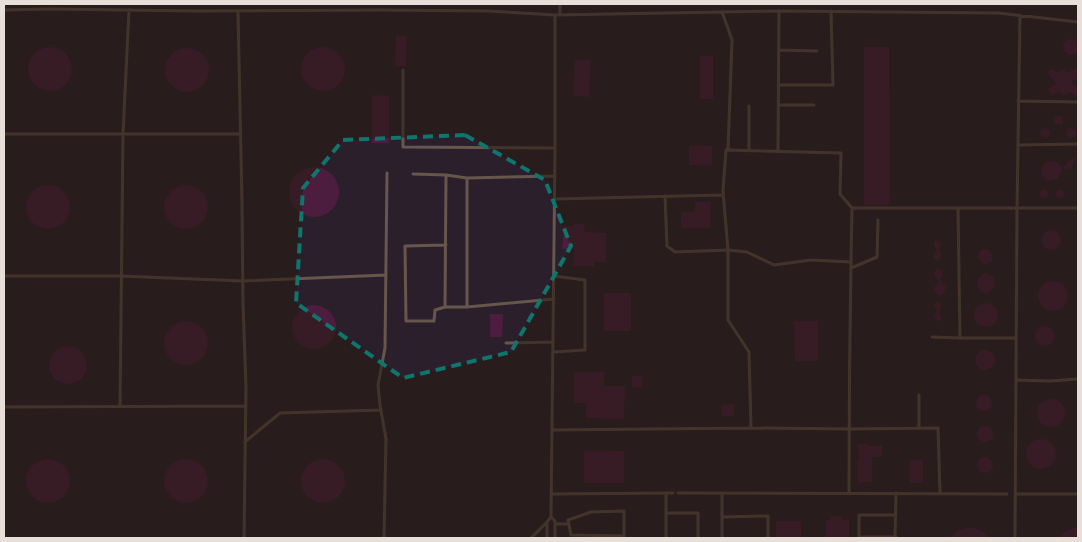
<svg xmlns="http://www.w3.org/2000/svg" width="1082" height="542" font-family="Cabin,sans-serif">
<rect width="100%" height="100%" fill="#271a11"/>
<path fill="#2c1f2c" d="M4,4H1078V538H4Z"/>
<path fill="#4c1d3f" d="M396,36H407L406,66H395Z
M1063 47a8 8 0 1 1 16 0a8 8 0 1 1-16 0Z
M28 69a22 22 0 1 1 44 0a22 22 0 1 1-44 0Z
M301 69a22 22 0 1 1 44 0a22 22 0 1 1-44 0Z
M864,47H889L890,205H864Z
M165 70a22 22 0 1 1 44 0a22 22 0 1 1-44 0Z
M700,56H713V99H700Z
M575,60H591L589,97L573,96Z
M1053,69L1058,73L1062,70L1065,71L1068,73L1074,69H1078V78L1071,82L1078,88V96L1073,95L1071,92L1065,95L1062,94L1059,92L1053,95L1050,94L1048,89L1056,83L1048,74L1049,70Z
M372,95L389,96V143H372Z
M1057,116H1061L1063,119V125L1055,124L1054,119Z
M1072,128L1075,130L1076,133L1074,137L1070,138L1067,136V129Z
M1040 133a5 5 0 1 1 10 0a5 5 0 1 1-10 0Z
M689,145L712,146V166L689,165Z
M1075,157L1071,170L1063,168L1067,162Z
M1052,161L1056,162L1063,168L1057,179L1054,180L1047,181L1043,176L1041,172L1042,167L1044,164L1048,162Z
M289 192a25 25 0 1 1 50 0a25 25 0 1 1-50 0Z
M164 207a22 22 0 1 1 44 0a22 22 0 1 1-44 0Z
M26 207a22 22 0 1 1 44 0a22 22 0 1 1-44 0Z
M1039.5 194a4.5 4.5 0 1 1 9 0a4.5 4.5 0 1 1-9 0Z
M1055.5 194a4.5 4.5 0 1 1 9 0a4.5 4.5 0 1 1-9 0Z
M695,202H711L710,228H681V212H695Z
M574,223L585,224L584,232L606,233V262H594V266H573L574,249H562L564,226H574Z
M1041 240a10 10 0 1 1 20 0a10 10 0 1 1-20 0Z
M937,240L941,243L939,250L942,255L938,261L934,258V255L937,249L934,246V243Z
M983,249L990,250L993,256L992,261L985,265L981,262L978,257L979,252Z
M938,268L943,272V276L940,280L946,287L944,293L940,296L935,293L934,289L935,286L939,281L935,277L934,274L935,271Z
M985,272L993,277L995,283L994,288L986,294L980,290L977,285L978,279Z
M1038 296a15 15 0 1 1 30 0a15 15 0 1 1-30 0Z
M604,293H631V331H604Z
M938,300L942,305L939,312L942,318L940,321H938L934,318L937,311L934,306L935,304Z
M974 315a12 12 0 1 1 24 0a12 12 0 1 1-24 0Z
M292 327a22 22 0 1 1 44 0a22 22 0 1 1-44 0Z
M490,314H503L502,337H490Z
M164 343a22 22 0 1 1 44 0a22 22 0 1 1-44 0Z
M794,321H818V361H795Z
M1035 336a10 10 0 1 1 20 0a10 10 0 1 1-20 0Z
M49 365a19 19 0 1 1 38 0a19 19 0 1 1-38 0Z
M975 360a10 10 0 1 1 20 0a10 10 0 1 1-20 0Z
M574,372H604V386H625L624,419L586,418V403H574Z
M632,376H643L642,388L632,387Z
M976 403a8 8 0 1 1 16 0a8 8 0 1 1-16 0Z
M1037 413a14 14 0 1 1 28 0a14 14 0 1 1-28 0Z
M734,404V416H722L721,405Z
M977 434a8 8 0 1 1 16 0a8 8 0 1 1-16 0Z
M1026 454a15 15 0 1 1 30 0a15 15 0 1 1-30 0Z
M858,444H869V446H882V457H872V482L858,483L857,461H859Z
M584,450L624,451V483H584Z
M977 465a8 8 0 1 1 16 0a8 8 0 1 1-16 0Z
M26 481a22 22 0 1 1 44 0a22 22 0 1 1-44 0Z
M164 481a22 22 0 1 1 44 0a22 22 0 1 1-44 0Z
M301 481a22 22 0 1 1 44 0a22 22 0 1 1-44 0Z
M910,460H923V483H909Z
M831,516H842V520L849,519V538H826V520H831Z
M776,521H801V538H776Z
M967,528H974L980,530L990,538H949L959,530Z
M1073,528H1078V538H1059L1066,531Z"/>
<g fill="none" stroke-linecap="round" stroke-linejoin="round">
<path stroke="#66564c" stroke-width="3" d="M560,4V15
M4,10L49,9L198,11L381,10L488,11L555,15
M238,11L242,204L243,303L246,387L244,538
M722,12L732,40L728,150
M779,50L817,51
M403,70V147L555,148
M779,85H833L831,11
M1018,101L1078,102
M779,105H814
M749,106V151
M4,134H241
M1018,145L1078,144
M778,152L779,11
M413,174L446,175
M665,196L667,246L675,252L728,250L747,252L774,265L811,260L851,262
M555,199L723,195
M852,208H1078
M958,208L960,338H1016
M851,268L877,257L878,220
M4,276H121L243,281L386,275
M554,299L467,307V178L555,176
M445,307L435,310L434,321H406L405,246L446,245
M467,307H445L446,175L467,178
M932,337L960,338
M506,343L553,342
M553,352L585,350V280L554,276
M1016,380L1050,381L1078,379
M919,395V428
M4,407L246,406
M120,407L123,134L129,10
M552,430L751,428
M245,442L280,413L381,410
M666,493V538
M678,493L1007,494
M849,493C849,398 850,303 852,208L840,194L841,153L726,150L723,191L728,250V320L749,352L751,428L849,429L938,428L940,493
M552,494L673,493
M1016,494H1078
M624,511V536L571,535L568,520L591,512Z
M666,513H698V538
M722,517L768,516V538
M555,524H569
M859,537H896
M384,538L386,439L380,405L378,385L385,348L387,173
M531,538L546,523
M547,538V522L551,517
M555,538V521L551,517L555,150V15L779,11L998,13L1078,22
M722,538V493
M859,538V515H896
M895,538L896,493
M1015,538L1017,208L1020,15"/>
</g>
<path d="M0 0H1082V542H0ZM465,135L545,180L571,246L511,352L403,378L296,303L303,188L343,140Z" fill="#271a11" fill-opacity=".55" fill-rule="evenodd"/>
<path fill="none" stroke="#0f766e" stroke-width="4" stroke-dasharray="10 6" stroke-linejoin="round" d="M465,135L545,180L571,246L511,352L403,378L296,303L303,188L343,140Z"/>
<rect width="1082" height="542" fill="none" stroke="#e8dfd9" stroke-width="10"/>
</svg>
